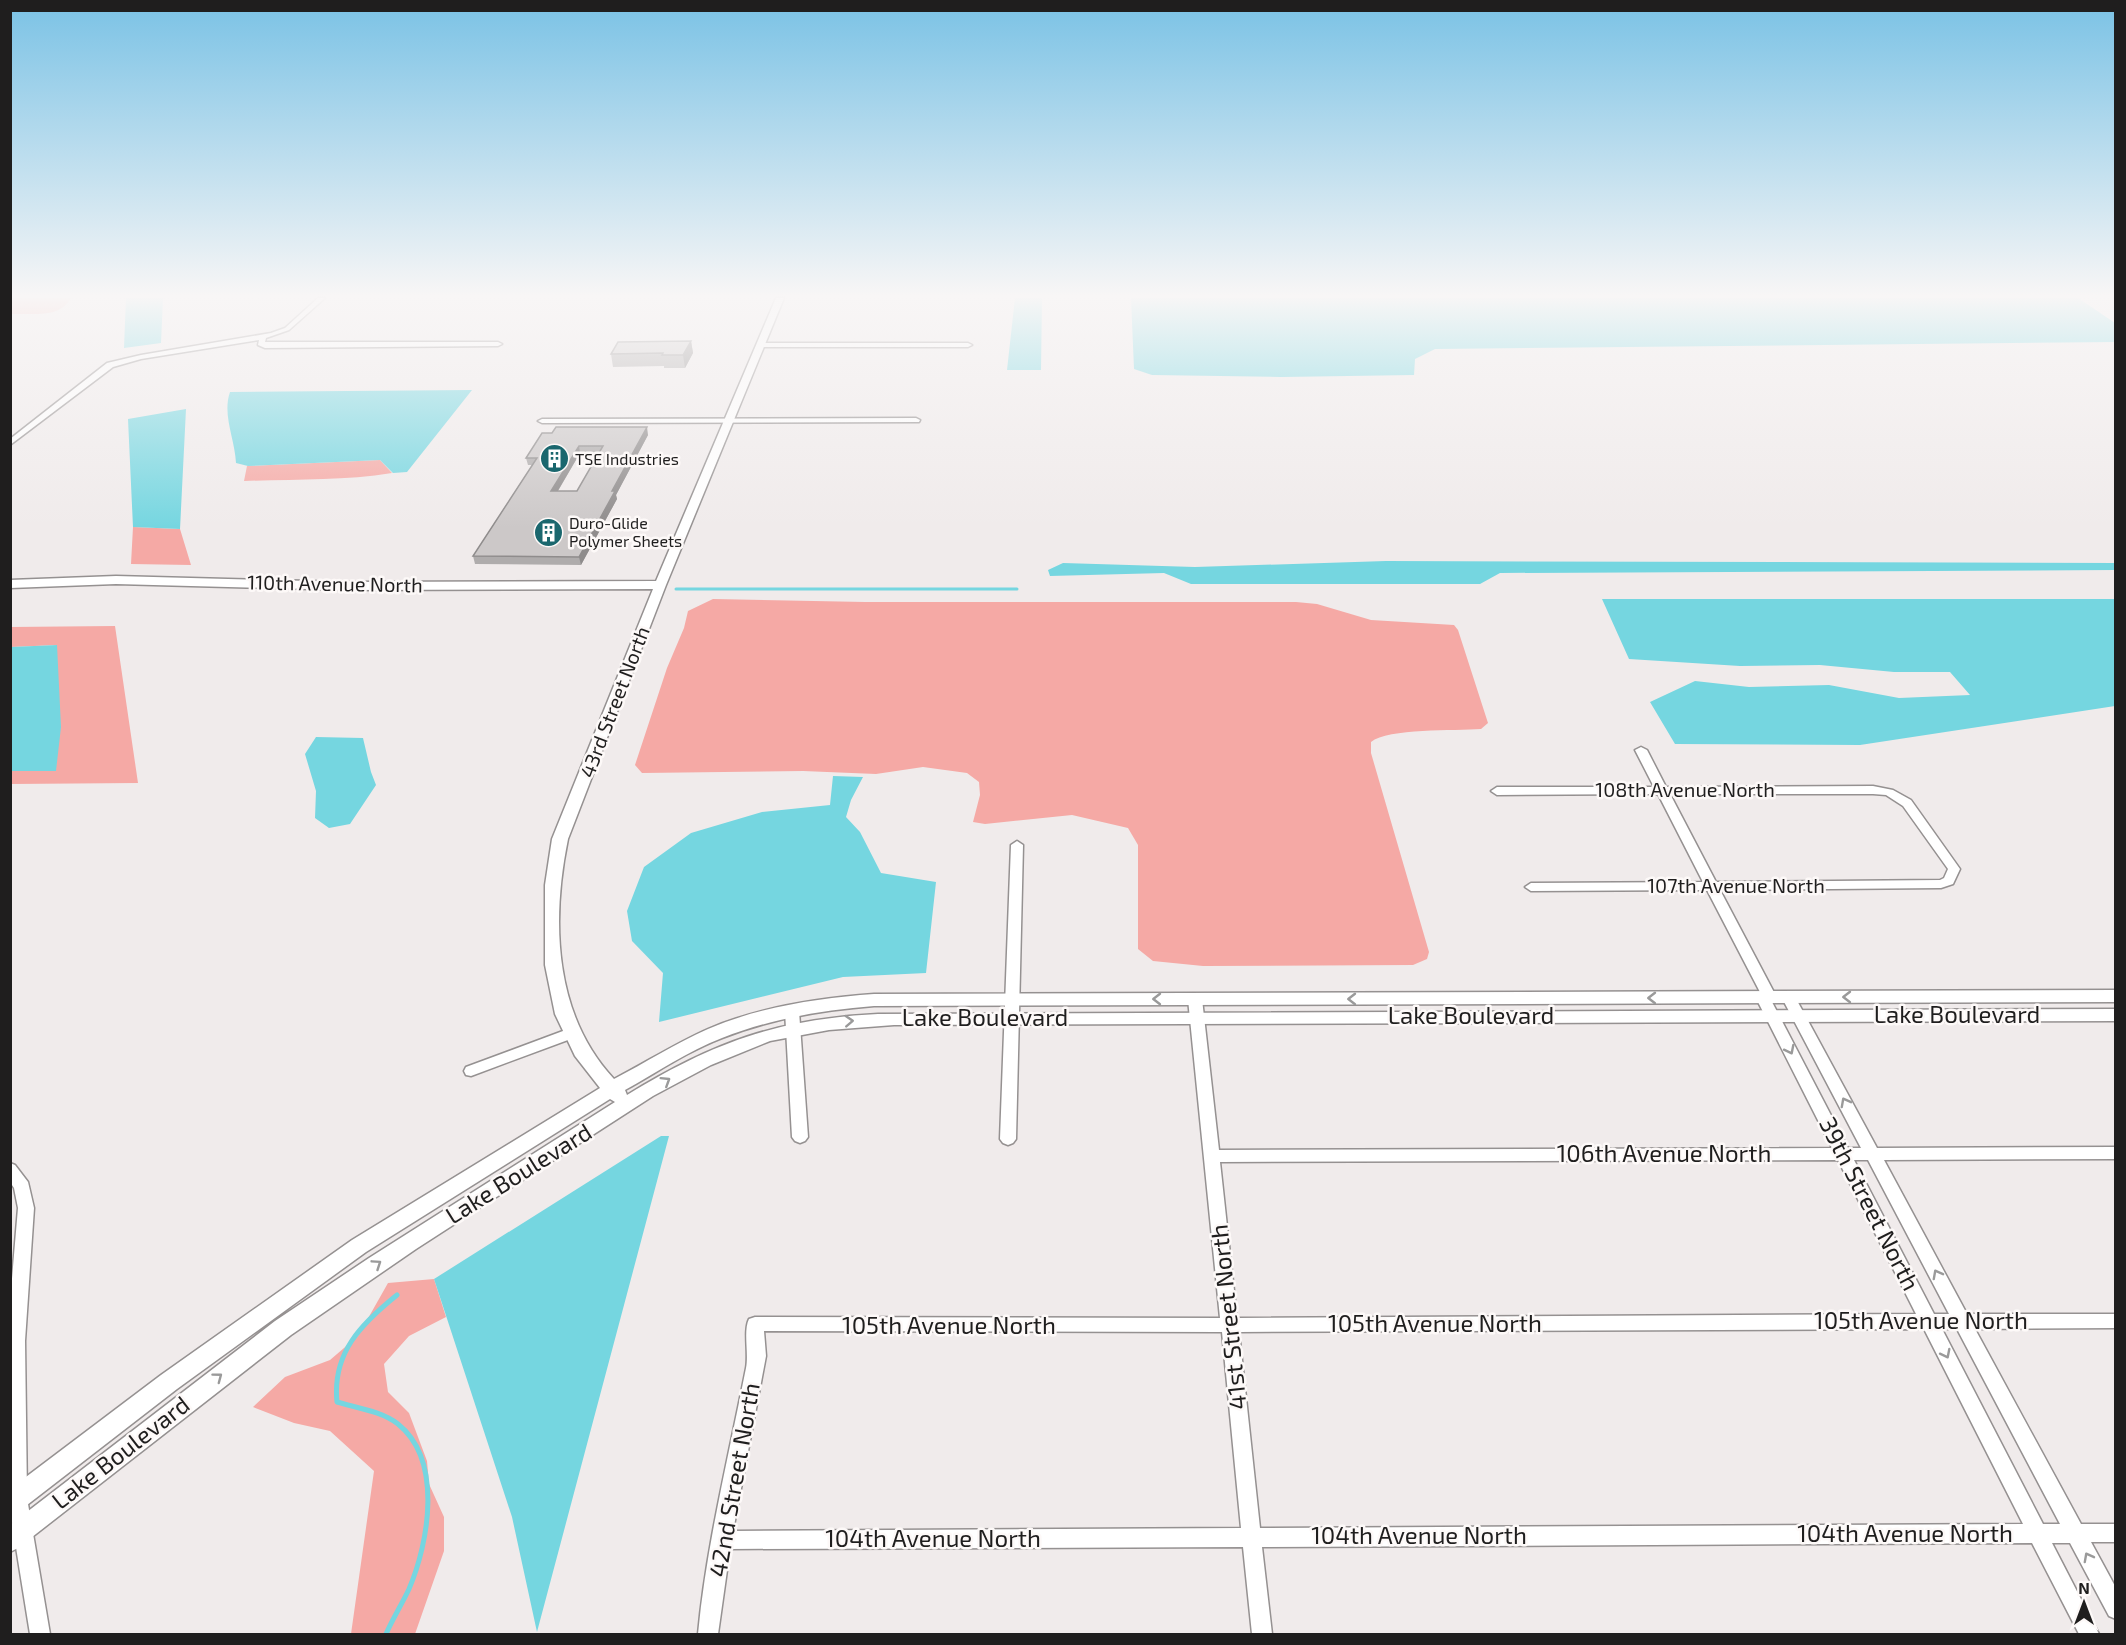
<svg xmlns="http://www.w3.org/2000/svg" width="2126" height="1645" font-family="'Exo 2',sans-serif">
<rect width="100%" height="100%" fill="#f0ebeb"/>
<path fill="#f5a9a5" d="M14,298H71C60,319 31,313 11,314L10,299Z
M380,460L392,473C343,481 293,479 244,481L247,466Z
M133,527L180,529L191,565L131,564Z
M713,599L865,602H1296L1317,604L1371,620L1454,625L1458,630L1488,723L1481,729C1455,731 1388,728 1371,742V753L1429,952L1427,959L1413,965L1203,966L1153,961L1138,949V845L1128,828L1072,815L985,824L973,822L980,795L979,782L967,773L923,767L876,774L803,771L642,773L635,765L667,668L684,628L688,611Z
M115,626L138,783L11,784V771H56L57,645L11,647L10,627Z
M434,1279L446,1317L409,1336L384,1364L388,1392L409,1413L427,1461L429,1484L444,1517V1551L415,1634H351L374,1471L330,1431L294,1423L253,1407L285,1377L330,1360L358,1336L388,1283Z"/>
<path fill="#75d6e0" d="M126,298H163L161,343L124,348Z
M1015,298H1042L1041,370H1007Z
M1131,298H2078L2115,323L2116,342L1435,349L1415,359L1414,375L1281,377L1152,375L1134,369Z
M472,390L407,472L393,473L380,460L248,466L236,463C235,439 222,415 230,392Z
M186,409L180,529L133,527L128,419Z
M1386,561L2115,563L2116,570L1500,573L1480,584H1191L1164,573L1050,576L1048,570L1063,563L1195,567Z
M1602,599H2115V706L1860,745L1675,744L1650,702L1695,681L1749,687L1829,685L1899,698L1970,695L1950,672H1894L1820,665L1740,666L1629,659Z
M57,645L61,727L56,771H11V647Z
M316,737L363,738L371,772L376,785L350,824L329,828L315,818L316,791L305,754Z
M833,776L863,777L851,800L846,817L860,832L881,873L936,882L926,973L843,977L659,1022L663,973L632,941L627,911L644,867L691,833L762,812L830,805Z
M661,1136H669L537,1632L512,1517L434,1279Z"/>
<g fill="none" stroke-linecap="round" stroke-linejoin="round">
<path stroke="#75d6e0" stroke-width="3" d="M676,589H1017"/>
<path stroke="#75d6e0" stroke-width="5" d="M386,1634C393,1618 402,1604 409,1589C429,1542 443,1460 398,1424C381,1411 357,1408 337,1402C332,1353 361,1324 397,1295"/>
<defs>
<path id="minor" d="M318,298H325L289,330L266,338L265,342H498L502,344L498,346L265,348L258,345L259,340L141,359L113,367L10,445V439L107,363L141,355L271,333L285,328Z
M759,343H968L972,345L968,347H762L758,345Z
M916,418L920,420L919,422L542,423L538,421L542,419Z
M1641,747L1647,750L1666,787L1873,786L1893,790L1911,800L1960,869L1953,884L1941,888L1720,890L1777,998L1772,1002L1848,1148H1861L1782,998L1784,995H1794L1877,1148L2116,1147V1159L1884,1160L1967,1314H2116V1328L1975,1329L2081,1524H2116V1542H2091L2116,1588V1619L2109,1616L2070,1543H2052L2099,1634H2079L2032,1543L1262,1547L1272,1634H1252L1243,1547L730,1549L718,1634H698C706,1547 729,1455 746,1368C749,1353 743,1331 749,1319L755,1317L1220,1318L1188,999L1190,996H1200L1202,999L1219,1150L1832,1148L1756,998L1761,994L1707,890L1531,891L1525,887L1531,883L1703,882L1658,794L1497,795L1491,791L1497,787H1654L1635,750ZM1670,794H1873L1886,795L1903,806L1948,869L1944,878L1940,880L1716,882ZM1838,1160L1916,1314L1237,1318L1220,1162ZM1854,1160H1868L1949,1314H1934ZM1924,1329L2023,1524L1260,1528L1239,1332ZM1942,1329H1957L2060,1524H2043ZM764,1331L1222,1332L1241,1528L733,1531L766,1356Z
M1017,841L1023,845L1016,1139L1013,1143L1008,1145L1003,1143L1000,1139L1011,845Z
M792,1006L797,1008L799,1011L808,1137L805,1141L800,1143L795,1141L792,1137L785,1011L787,1008Z
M571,1028L576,1029L578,1033L576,1037L471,1076L466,1075L464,1071L466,1067Z
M10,1163L15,1165L28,1182L34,1208L25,1341L27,1498L50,1634H30L10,1510V1302L18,1208L14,1188L10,1182Z"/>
<path id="tertiary" d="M776,298H784L666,585L568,839C551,922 554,1015 614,1079C645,1063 676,1043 708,1029C759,1007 818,998 874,994L2116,990V1002L874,1006C823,1010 770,1019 722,1038C688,1051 656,1073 625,1090L627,1095C713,1042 778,1019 878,1014L2116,1009V1021L894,1025L829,1030L770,1041L711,1065L653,1096L416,1249L291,1335L18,1548L10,1552V1525L275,1321L369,1258L615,1102L610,1099L366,1252L177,1389L18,1512L10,1515V1489L161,1375L352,1240L600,1088L575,1056L555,1014L545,965V885L552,839L653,589L347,590L116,584L10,588V580L116,576L347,582L656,581Z"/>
</defs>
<use href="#minor" stroke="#959191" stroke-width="3"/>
<use href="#tertiary" stroke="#959191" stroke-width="3"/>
<use href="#minor" fill="#fff" fill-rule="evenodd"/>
<use href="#tertiary" fill="#fff" fill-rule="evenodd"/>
</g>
<path fill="#afacac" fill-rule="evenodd" d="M691,341L693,353L685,368H664V366L613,367L611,354Z
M542,433L648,435L616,495L617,499L581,565L475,564L473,556L532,465H528L526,458ZM580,453L598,454L577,491H558Z"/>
<path fill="#8f8c8c" d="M691,341L693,353L685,368L683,355Z
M647,427L648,435L616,495L617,499L581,565L579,557L612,491Z
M579,446L580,453L553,499L551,491Z"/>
<path fill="#ccc8c8" stroke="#8f8c8c" stroke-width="1.5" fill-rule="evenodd" d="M691,341L683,355H662L663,353L611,354L618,342Z
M556,427H647L612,491H615L579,557L473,556L537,458H526L542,433H552ZM579,446H603L577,491H551Z"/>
<defs><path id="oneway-chevron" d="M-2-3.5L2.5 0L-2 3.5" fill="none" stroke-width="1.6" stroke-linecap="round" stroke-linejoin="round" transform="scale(1.5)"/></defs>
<g stroke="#9a9a9a">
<use href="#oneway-chevron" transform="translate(1847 997) rotate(180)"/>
<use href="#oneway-chevron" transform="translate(1652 998) rotate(180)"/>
<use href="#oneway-chevron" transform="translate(1157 999) rotate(180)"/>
<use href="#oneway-chevron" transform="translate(1352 999) rotate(180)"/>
<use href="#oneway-chevron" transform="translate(849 1021) rotate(-3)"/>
<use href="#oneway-chevron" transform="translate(1790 1050) rotate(63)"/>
<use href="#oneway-chevron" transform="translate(666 1081) rotate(-32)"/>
<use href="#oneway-chevron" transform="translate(1845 1102) rotate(-118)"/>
<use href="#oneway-chevron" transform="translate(377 1264) rotate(-34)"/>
<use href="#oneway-chevron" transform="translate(1937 1274) rotate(-118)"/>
<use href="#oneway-chevron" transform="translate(1946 1354) rotate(63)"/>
<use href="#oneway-chevron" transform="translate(218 1377) rotate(-37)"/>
<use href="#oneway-chevron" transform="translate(2088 1557) rotate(-118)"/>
</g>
<linearGradient id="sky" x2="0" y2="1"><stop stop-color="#7ac2e5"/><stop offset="0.56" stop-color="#f8f6f6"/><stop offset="1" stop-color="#f8f6f6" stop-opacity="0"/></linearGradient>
<rect width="2126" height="528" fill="url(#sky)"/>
<defs>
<symbol id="building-disc" viewBox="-11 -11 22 22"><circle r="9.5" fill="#1a676e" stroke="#fdf9f8"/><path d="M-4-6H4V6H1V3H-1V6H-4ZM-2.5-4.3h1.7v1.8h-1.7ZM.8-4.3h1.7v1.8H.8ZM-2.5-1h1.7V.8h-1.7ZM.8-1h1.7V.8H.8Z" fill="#fff"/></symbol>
</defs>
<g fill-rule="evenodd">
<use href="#building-disc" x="538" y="442" width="33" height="33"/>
<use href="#building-disc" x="532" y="516" width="33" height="33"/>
</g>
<g text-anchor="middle" stroke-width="5" stroke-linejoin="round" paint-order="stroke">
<g font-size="16" fill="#1f1e1e" stroke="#fdf9f8" text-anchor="start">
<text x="575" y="465">TSE Industries</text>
<text x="569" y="529">Duro-Glide<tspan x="569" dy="18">Polymer Sheets</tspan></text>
</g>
<g font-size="20" fill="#1f1e1e" stroke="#fdf9f8">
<text transform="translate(335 584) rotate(1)" y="7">110th Avenue North</text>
<text transform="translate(615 702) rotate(-69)" y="7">43rd Street North</text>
<text x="1685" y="797">108th Avenue North</text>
<text x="1736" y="893">107th Avenue North</text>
</g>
<g font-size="24" fill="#1f1e1e" stroke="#fdf9f8">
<text x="1957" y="1023">Lake Boulevard</text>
<text x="1471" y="1024">Lake Boulevard</text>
<text x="985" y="1026">Lake Boulevard</text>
<text x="1664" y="1162">106th Avenue North</text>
<text transform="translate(519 1174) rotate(-32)" y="8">Lake Boulevard</text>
<text transform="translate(1869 1204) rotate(63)" y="8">39th Street North</text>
<text transform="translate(1229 1317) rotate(-96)" y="8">41st Street North</text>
<text x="1921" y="1329">105th Avenue North</text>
<text x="1435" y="1332">105th Avenue North</text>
<text x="949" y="1334">105th Avenue North</text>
<text transform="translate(121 1453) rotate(-38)" y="8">Lake Boulevard</text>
<text transform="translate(735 1480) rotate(-80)" y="8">42nd Street North</text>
<text x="1905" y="1542">104th Avenue North</text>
<text x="1419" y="1544">104th Avenue North</text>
<text x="933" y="1547">104th Avenue North</text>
</g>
</g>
<rect width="2126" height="1645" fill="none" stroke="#1f1e1e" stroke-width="24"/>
<g transform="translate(2084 1603)" stroke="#fdf9f8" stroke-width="4.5" paint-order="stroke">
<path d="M0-4.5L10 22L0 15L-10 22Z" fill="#1f1e1e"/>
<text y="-9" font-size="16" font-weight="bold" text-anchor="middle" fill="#1f1e1e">N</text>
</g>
</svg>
